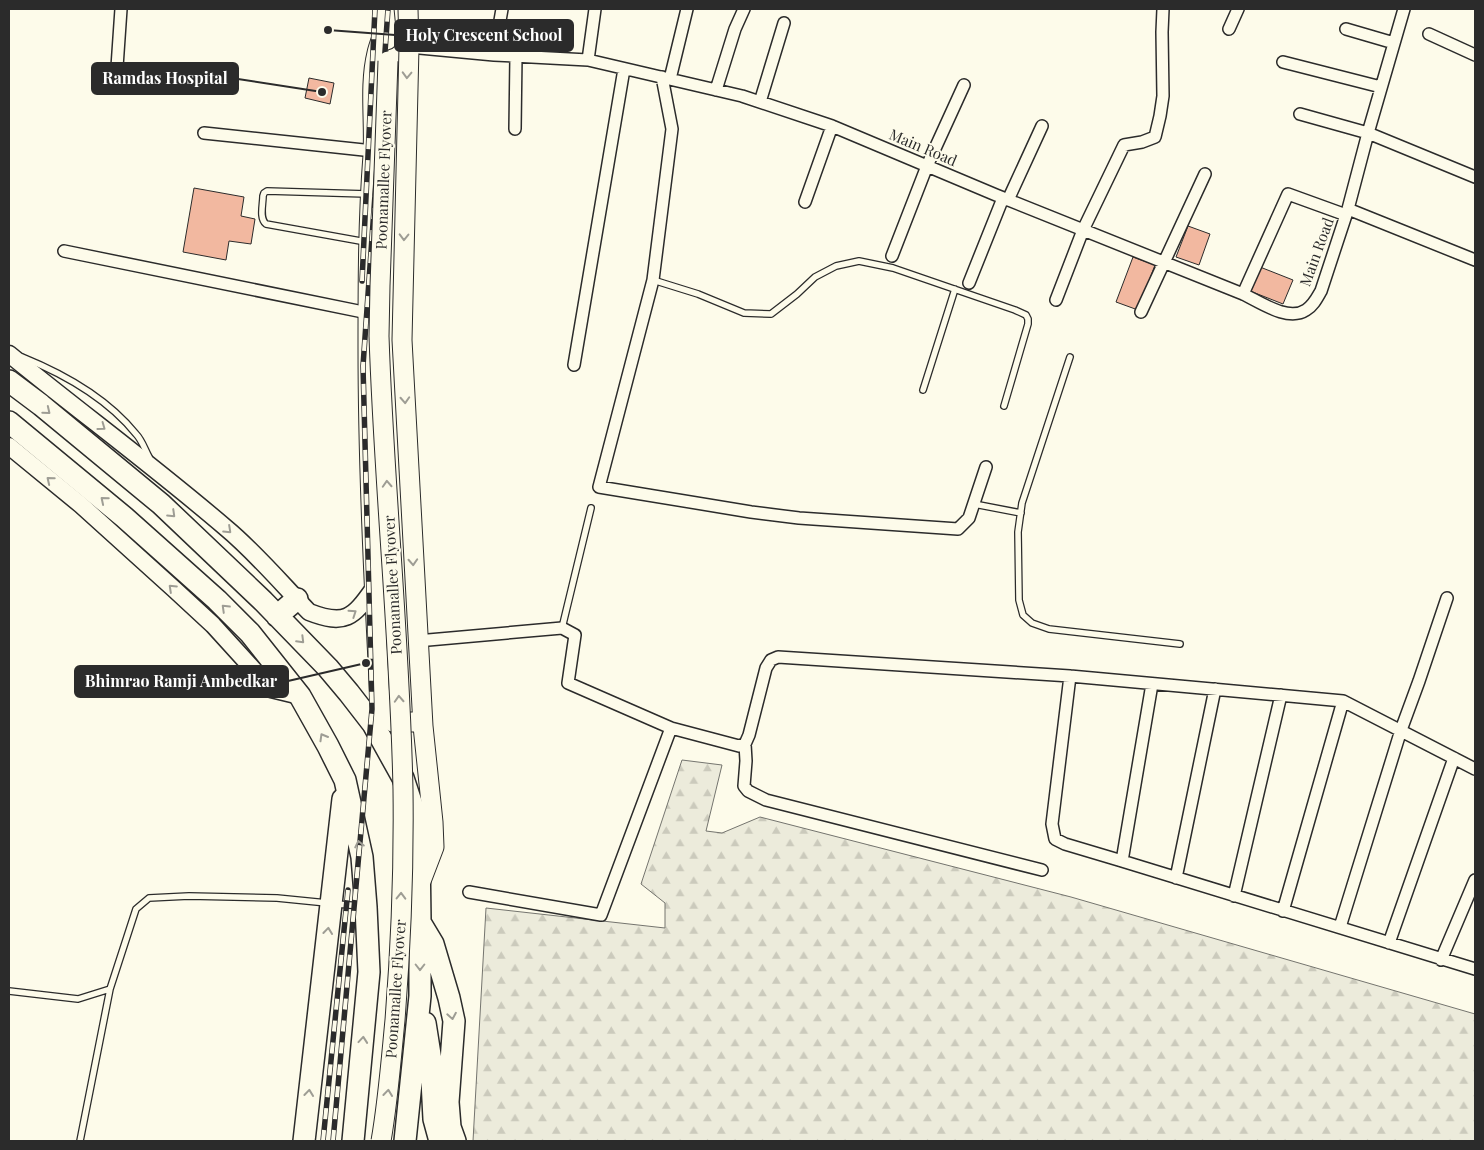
<svg xmlns="http://www.w3.org/2000/svg" width="1484" height="1150" font-family="'Playfair Display',serif">
<defs>
<pattern id="forest-firs" width="22" height="20" patternUnits="userSpaceOnUse" patternTransform="scale(1.25)"><rect width="22" height="20" fill="#ecebdb"/><path d="M5 1l3.5 6h-7zM16 11l3.5 6h-7z" fill="#cbcabc"/></pattern>
</defs>
<rect width="100%" height="100%" fill="#fdfbea"/>
<path fill="url(#forest-firs)" stroke="#74746e" d="M682,760L722,765L706,831L722,833L760,817L1071,897L1475,1014V1141H473L486,908L665,928V903L641,884Z"/>
<path fill="#f2b8a0" stroke="#2b2b2b" d="M309,78L334,83L330,104L305,98Z
M194,188L244,197L241,216L255,219L251,244L229,241L226,260L183,252Z
M1188,226L1210,234L1199,265L1176,257Z
M1133,257L1155,265L1138,310L1116,302Z
M1260,267L1293,280L1283,304L1250,291Z"/>
<g fill="none" stroke-linecap="round" stroke-linejoin="round">
<defs>
<path id="lane" d="M366,242L266,224C259,218 263,205 263,196L264,193L267,191L367,194
M653,280L698,294L744,313L771,314L797,294L815,277L836,266L859,261L893,268L1015,310L1026,315L1028,319V324L1004,406
M22,357C64,374 107,398 136,434C142,440 145,450 149,457
M1070,357L1022,503L1018,532L1019,600L1023,615L1032,623L1049,629L1180,644
M923,390L955,289
M974,504L1021,513
M562,628L591,508
M336,904L362,906
M9,991L78,999L110,989L136,909L149,898L189,896L277,898L327,903
M80,1141L110,989"/>
<path id="street" d="M1229,29L1238,9
M1346,29L1394,43
M1429,34L1475,55
M409,47L494,55L588,60L742,96L832,126L996,195L1243,294C1260,302 1288,322 1306,310C1313,306 1317,298 1321,291L1348,209L1368,133L1404,9
M494,55L502,9
M588,60L595,9
M1283,62L1381,87
M117,67L121,9
M662,77L672,129L653,280L599,487L751,512L799,518L958,529L969,518L986,467
M670,79L687,9
M716,90L735,29L744,9
M760,102L784,23
M1300,114L1368,133L1475,177
M515,129L516,56
M204,133L373,151
M1008,200L1042,126
M805,202L832,126
M1348,209L1475,260
M64,251L368,313
M892,256L927,166L964,85
M969,283L1003,198
M1243,294L1288,194L1346,215
M1056,300L1083,230L1124,145L1142,142L1155,137L1160,116L1163,96L1162,32L1163,9
M1141,312L1205,174
M574,365L624,69
M417,641L562,628L575,635L568,683L671,728L739,746L745,744L749,735L766,668L771,660L778,657L1070,676L1343,701L1475,769
M1070,676L1052,824L1055,839L1065,844L1122,861L1152,684
M745,744L746,761L744,786L748,791L766,800L1042,870
M1122,861L1475,969
M1176,878L1215,689
M469,892L601,915L671,728
M1234,896L1281,695
M1283,911L1343,701
M1340,927L1401,730L1419,681L1447,598
M1389,943L1454,758
M1441,960L1475,880"/>
<path id="secondary" d="M9,354C80,412 155,467 226,528C255,552 282,584 309,612C345,626 353,618 374,588
M9,446L81,505L174,589L213,625L271,689L300,696"/>
<path id="primary" d="M384,9L387,40
M408,9L409,47L402,340L423,726L433,822L434,847L421,881
M385,28C383,36 379,44 377,53C369,86 375,121 373,155C368,219 368,283 368,347C368,465 374,583 380,701L386,715L393,722H416"/>
<path id="highway" d="M9,381L41,405L161,504L263,601L328,668L349,693L373,724L403,778L416,817L419,849L420,921V996L405,1141
M9,422L124,517L217,600L250,633L300,696L328,746L345,780L362,857L366,907L369,972L353,1141
M277,616L297,599
M421,924L433,944L449,998L454,1021L448,1102L450,1127L455,1141
M425,1023L431,1061L434,1119L440,1141
M304,1141L343,799"/>
</defs>
<use href="#lane" stroke="#2b2b2b" stroke-width="8"/>
<use href="#street" stroke="#2b2b2b" stroke-width="14"/>
<use href="#secondary" stroke="#2b2b2b" stroke-width="19"/>
<use href="#primary" stroke="#2b2b2b" stroke-width="21"/>
<use href="#highway" stroke="#2b2b2b" stroke-width="24"/>
<use href="#lane" stroke="#fdfbea" stroke-width="5.5"/>
<use href="#street" stroke="#fdfbea" stroke-width="11"/>
<use href="#secondary" stroke="#fdfbea" stroke-width="16"/>
<use href="#primary" stroke="#fdfbea" stroke-width="19"/>
<use href="#highway" stroke="#fdfbea" stroke-width="21"/>
<defs>
<path id="rail" d="M362,281L375,9
M323,1141L348,890
M333,1141L372,709L363,366L388,9"/>
</defs>
<use href="#rail" stroke="#2b2b2b" stroke-width="5.5"/>
<use href="#rail" stroke="#fdfbea" stroke-width="4" stroke-dasharray="11" stroke-linecap="butt"/>
<defs>
<path id="primary-bridge" d="M381,1141C388,1101 391,1061 395,1020C401,944 404,867 403,790C400,638 384,488 379,336L380,286L388,61"/>
</defs>
<use href="#primary-bridge" stroke="#2b2b2b" stroke-width="21" stroke-linecap="butt"/>
<use href="#primary-bridge" stroke="#fdfbea" stroke-width="19"/>
</g>
<defs><path id="oneway-chevron" d="M-2-3.5L2.5 0L-2 3.5" fill="none" stroke-width="1.6" stroke-linecap="round" stroke-linejoin="round" transform="scale(1.25)"/></defs>
<g stroke="#9e9d94">
<use href="#oneway-chevron" transform="translate(407 75) rotate(92)"/>
<use href="#oneway-chevron" transform="translate(404 237) rotate(91)"/>
<use href="#oneway-chevron" transform="translate(405 400) rotate(87)"/>
<use href="#oneway-chevron" transform="translate(47 411) rotate(39)"/>
<use href="#oneway-chevron" transform="translate(102 427) rotate(36)"/>
<use href="#oneway-chevron" transform="translate(50 480) rotate(-141)"/>
<use href="#oneway-chevron" transform="translate(387 484) rotate(-93)"/>
<use href="#oneway-chevron" transform="translate(104 500) rotate(-140)"/>
<use href="#oneway-chevron" transform="translate(172 514) rotate(44)"/>
<use href="#oneway-chevron" transform="translate(228 530) rotate(43)"/>
<use href="#oneway-chevron" transform="translate(413 562) rotate(87)"/>
<use href="#oneway-chevron" transform="translate(172 588) rotate(-137)"/>
<use href="#oneway-chevron" transform="translate(225 608) rotate(-136)"/>
<use href="#oneway-chevron" transform="translate(353 613) rotate(-34)"/>
<use href="#oneway-chevron" transform="translate(301 640) rotate(45)"/>
<use href="#oneway-chevron" transform="translate(399 699) rotate(-93)"/>
<use href="#oneway-chevron" transform="translate(323 737) rotate(-120)"/>
<use href="#oneway-chevron" transform="translate(359 844) rotate(-102)"/>
<use href="#oneway-chevron" transform="translate(401 896) rotate(-89)"/>
<use href="#oneway-chevron" transform="translate(328 931) rotate(-84)"/>
<use href="#oneway-chevron" transform="translate(420 967) rotate(90)"/>
<use href="#oneway-chevron" transform="translate(452 1016) rotate(80)"/>
<use href="#oneway-chevron" transform="translate(363 1040) rotate(-85)"/>
<use href="#oneway-chevron" transform="translate(309 1093) rotate(-84)"/>
<use href="#oneway-chevron" transform="translate(388 1093) rotate(-84)"/>
</g>
<g text-anchor="middle" stroke-width="4" stroke-linejoin="round" paint-order="stroke">
<g font-size="15" fill="#2b2b2b" stroke="#fdfbea">
<text transform="translate(923 148) rotate(23)" y="5">Main Road</text>
<text transform="translate(384 180) rotate(-88)" y="5">Poonamallee Flyover</text>
<text transform="translate(1317 252) rotate(-70)" y="5">Main Road</text>
<text transform="translate(393 585) rotate(-93)" y="5">Poonamallee Flyover</text>
<text transform="translate(396 989) rotate(-86)" y="5">Poonamallee Flyover</text>
</g>
</g>
<path fill="none" stroke="#2b2b2b" stroke-width="2" d="M328 30L395 35M322 92L238 79M366 663L288 681"/>
<g fill="#2b2b2b" stroke="#fdfbea" stroke-width="2">
<circle cx="328" cy="30" r="5"/>
<circle cx="322" cy="92" r="5"/>
<circle cx="366" cy="663" r="5"/>
</g>
<g fill="#2b2b2b" stroke="#2b2b2b" stroke-width="2">
<rect x="395" y="20" width="178" height="31" rx="5"/>
<rect x="92" y="63" width="146" height="31" rx="5"/>
<rect x="75" y="666" width="213" height="31" rx="5"/>
</g>
<g font-size="16" text-anchor="middle" font-weight="bold" fill="#fff">
<text x="484" y="41">Holy Crescent School</text>
<text x="165" y="84">Ramdas Hospital</text>
<text x="181" y="687">Bhimrao Ramji Ambedkar</text>
</g>
<rect width="1484" height="1150" fill="none" stroke="#2b2b2b" stroke-width="20"/>
</svg>
